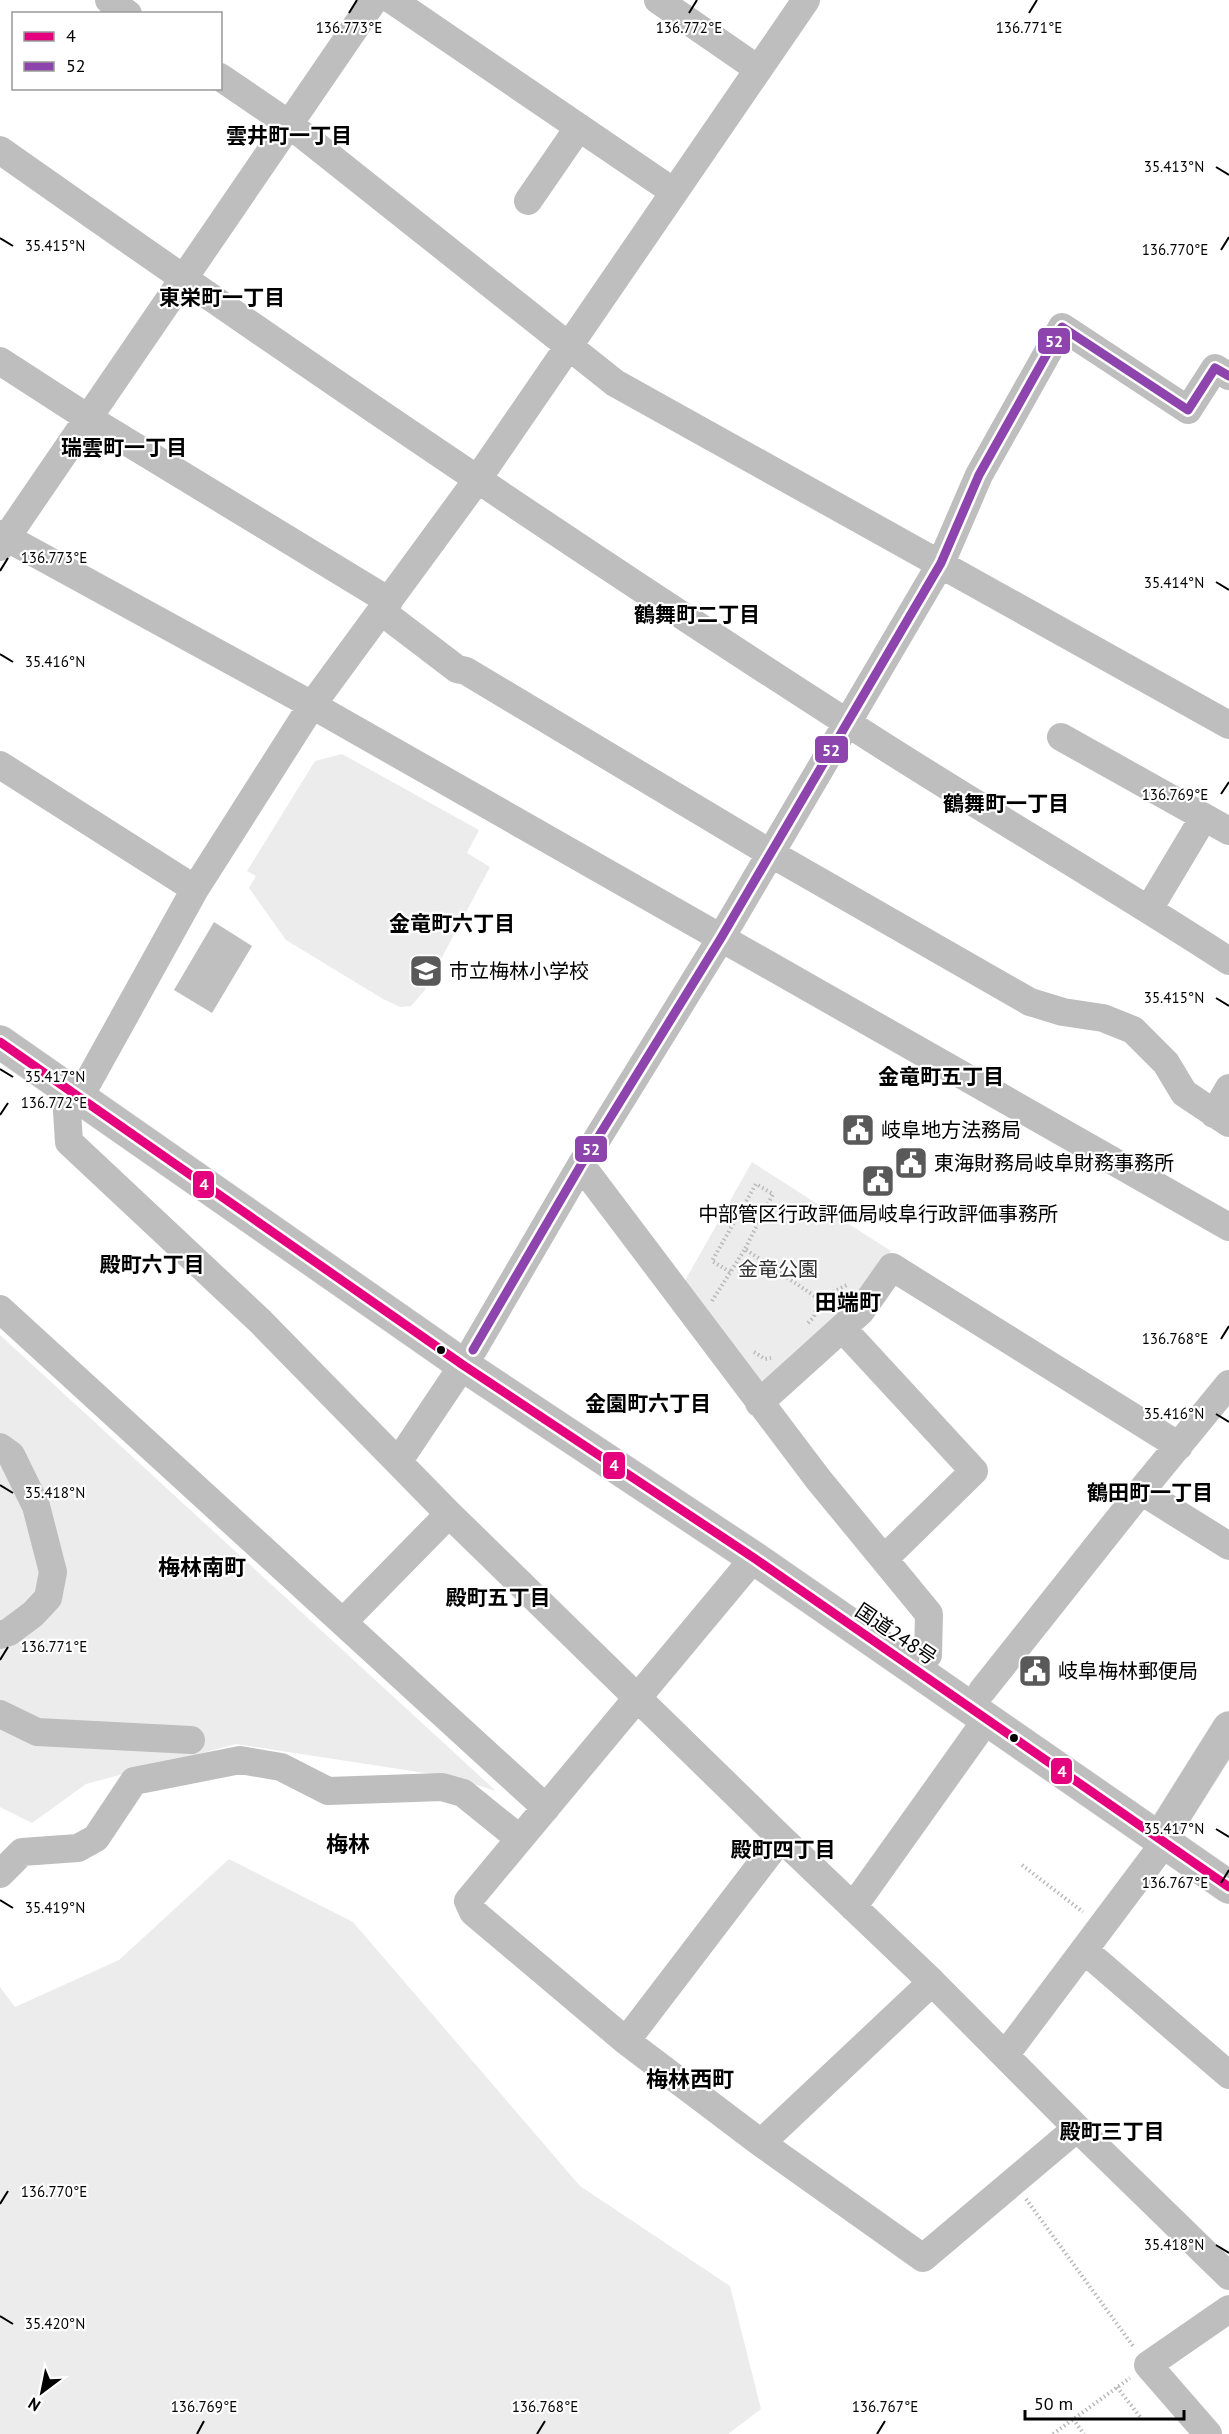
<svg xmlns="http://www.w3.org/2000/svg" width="1229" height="2434" font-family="'PT Sans','Noto Sans JP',sans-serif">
<rect width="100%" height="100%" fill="#fff"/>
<path fill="#ececec" d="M342,754L479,830L467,853L490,867L424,991L411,1006L400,1007L383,999L286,940L249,888L256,876L247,871L315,761Z
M752,1162L891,1251L856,1302L759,1389L682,1286Z
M0,1335L496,1791L451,1777L236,1744L86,1784L32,1823L0,1807Z
M229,1859L353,1922L580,2186L730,2286L761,2409L728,2434H0V1987L15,2007L119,1960Z"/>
<path fill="#bfbfbf" d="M214,922L252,946L212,1013L174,990Z"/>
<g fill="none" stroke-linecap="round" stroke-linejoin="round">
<defs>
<path id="major" d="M1165,1842L1170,1822L1229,1728"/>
<path id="highway" d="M0,1042L463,1365L754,1558L1229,1887"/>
</defs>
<use href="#major" stroke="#dbdbdb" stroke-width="34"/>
<use href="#highway" stroke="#dbdbdb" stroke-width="34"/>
<path stroke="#b9b9b9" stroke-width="4" stroke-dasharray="1.5 3" stroke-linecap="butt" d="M730,1272L712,1261L756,1184L773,1194L745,1249
M712,1301L745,1249L819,1299L849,1284
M808,1323L814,1317L819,1299
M754,1352L765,1359L771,1358
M1022,1865L1083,1912
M1026,2199L1133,2346
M1117,2387L1141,2418
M1073,2419L1084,2434
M1053,2434L1130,2378"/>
<path stroke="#bebebe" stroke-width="28" d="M109,0L128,14
M392,0L674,192
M658,0L758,69
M806,0L477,480L312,705L195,889L88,1082L67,1111L69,1142L260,1321L449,1514L781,1838L932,1982L1077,2128L1229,2276
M220,77L289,124L615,383L1229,725
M0,150C278,346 560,538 846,722C972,804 1103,879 1229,961
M528,201L579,127
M0,361L88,418L389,601
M0,534L312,705L1229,1227
M0,547L374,0
M381,611L457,669L466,671L770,853L1030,1002L1063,1012L1103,1018L1133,1030L1166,1063L1184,1093L1229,1123
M1061,737L1229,831
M0,765L195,889
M1149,909L1204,817
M1214,1114L1229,1088
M581,1165L818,1479L929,1614L928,1655
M0,1309L546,1808
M842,1328L974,1471L884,1559
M473,1350L581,1165L721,938L941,563L979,475L1062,327L1188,410L1215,368L1229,376
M759,1403L861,1311L892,1267L1179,1446
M0,1447L11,1455L36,1506L53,1572L48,1598L33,1614L9,1632L0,1635
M398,1462L463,1365
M1141,1491L1229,1546
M754,1558L468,1901L473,1912L626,2041L761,2143L923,2258L1077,2128
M344,1621L449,1514
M982,1691L1141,1491L1229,1384
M0,1714L37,1732L191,1740
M0,1874L22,1852L78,1848L96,1838L134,1781L240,1760L281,1767L328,1791L442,1787L463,1793L520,1839
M853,1907L987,1719
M1084,1950L1229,2075
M626,2041L781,1838
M1006,2054L1165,1842
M761,2143L932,1982
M1208,2434L1148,2365L1229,2309"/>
<use href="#major" stroke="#bebebe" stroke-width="33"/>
<use href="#highway" stroke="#bebebe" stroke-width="33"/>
<defs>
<path id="bus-1" d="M0,1042L463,1365L754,1558L1229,1887"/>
<path id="bus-2" d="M473,1350L581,1165L721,938L941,563L979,475L1062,327L1188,410L1215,368L1229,376"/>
</defs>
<use href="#bus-1" stroke="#fff" stroke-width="14"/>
<use href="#bus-2" stroke="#fff" stroke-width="14"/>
<use href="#bus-1" stroke="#e5007d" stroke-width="9"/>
<use href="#bus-2" stroke="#8e44ad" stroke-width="9"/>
</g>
<path fill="none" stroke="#000" stroke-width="2" d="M349,13L357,0M689,13L697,0M1029,13L1037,0M1216,167L1229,175M0,238L13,246M1221,250L1229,237M0,571L8,558M1216,582L1229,590M0,654L13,662M1221,794L1229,782M1216,998L1229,1006M0,1069L13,1077M0,1115L8,1103M1221,1339L1229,1326M1216,1414L1229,1422M0,1485L13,1493M0,1660L8,1647M1216,1829L1229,1837M1221,1883L1229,1870M0,1900L13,1908M0,2204L8,2191M1216,2245L1229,2253M0,2316L13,2324M197,2434L204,2421M537,2434L545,2421M877,2434L885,2421"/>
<defs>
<symbol id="school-square" viewBox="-11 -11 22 22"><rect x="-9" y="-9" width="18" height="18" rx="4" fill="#595959" stroke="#fff"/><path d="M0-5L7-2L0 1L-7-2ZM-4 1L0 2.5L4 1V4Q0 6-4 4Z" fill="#fff"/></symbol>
<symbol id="civic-square" viewBox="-11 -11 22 22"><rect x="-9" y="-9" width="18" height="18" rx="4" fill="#595959" stroke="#fff"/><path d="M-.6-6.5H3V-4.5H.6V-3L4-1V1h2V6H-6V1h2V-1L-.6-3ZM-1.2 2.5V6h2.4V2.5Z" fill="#fff"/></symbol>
</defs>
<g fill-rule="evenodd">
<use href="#school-square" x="407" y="952" width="38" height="38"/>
<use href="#civic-square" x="839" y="1111" width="38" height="38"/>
<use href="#civic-square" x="892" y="1144" width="38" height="38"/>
<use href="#civic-square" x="859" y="1162" width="38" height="38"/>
<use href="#civic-square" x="1016" y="1652" width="38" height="38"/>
</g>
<g fill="#000" stroke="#fff" stroke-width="2">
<circle cx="441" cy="1350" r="5"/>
<circle cx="1014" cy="1738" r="5"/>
</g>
<g text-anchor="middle" stroke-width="4.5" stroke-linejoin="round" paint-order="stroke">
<g font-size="20" fill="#000" stroke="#fff" text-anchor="start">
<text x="449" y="978">市立梅林小学校</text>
<text x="881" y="1137">岐阜地方法務局</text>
<text x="934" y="1170">東海財務局岐阜財務事務所</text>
<text x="878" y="1221" text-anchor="middle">中部管区行政評価局岐阜行政評価事務所</text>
<text x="1058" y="1678">岐阜梅林郵便局</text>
</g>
<g font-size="20" fill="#333" stroke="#fff">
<text x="778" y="1276">金竜公園</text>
</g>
<g font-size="20" fill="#000" stroke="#fff">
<text transform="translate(896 1634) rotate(34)" y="7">国道248号</text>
</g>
<g font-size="21" font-weight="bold" fill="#000" stroke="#fff">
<text x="289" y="143">雲井町一丁目</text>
<text x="222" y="305">東栄町一丁目</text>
<text x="124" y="455">瑞雲町一丁目</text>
<text x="697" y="622">鶴舞町二丁目</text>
<text x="1006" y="811">鶴舞町一丁目</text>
<text x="452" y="931">金竜町六丁目</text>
<text x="941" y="1084">金竜町五丁目</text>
<text x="152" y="1272">殿町六丁目</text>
<text x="648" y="1411">金園町六丁目</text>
<text x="1150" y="1500">鶴田町一丁目</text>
<text x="498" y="1605">殿町五丁目</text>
<text x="783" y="1857">殿町四丁目</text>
<text x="1112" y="2139">殿町三丁目</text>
</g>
<g font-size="22" font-weight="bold" fill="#000" stroke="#fff">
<text x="848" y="1310">田端町</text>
<text x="202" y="1575">梅林南町</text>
<text x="348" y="1852">梅林</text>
<text x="690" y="2087">梅林西町</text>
</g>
</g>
<g font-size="15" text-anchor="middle" fill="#000" stroke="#fff" stroke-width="4.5" stroke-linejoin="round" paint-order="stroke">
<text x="349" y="33">136.773°E</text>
<text x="689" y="33">136.772°E</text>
<text x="1029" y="33">136.771°E</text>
<text x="1174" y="172">35.413°N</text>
<text x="55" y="251">35.415°N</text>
<text x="1175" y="255">136.770°E</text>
<text x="54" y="563">136.773°E</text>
<text x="1174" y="588">35.414°N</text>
<text x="55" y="667">35.416°N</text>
<text x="1175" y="800">136.769°E</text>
<text x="1174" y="1003">35.415°N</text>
<text x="55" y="1082">35.417°N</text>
<text x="54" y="1108">136.772°E</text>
<text x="1175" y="1344">136.768°E</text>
<text x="1174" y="1419">35.416°N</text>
<text x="55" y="1498">35.418°N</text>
<text x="54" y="1652">136.771°E</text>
<text x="1174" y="1834">35.417°N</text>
<text x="1175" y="1888">136.767°E</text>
<text x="55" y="1913">35.419°N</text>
<text x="54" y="2197">136.770°E</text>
<text x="1174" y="2250">35.418°N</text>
<text x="55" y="2329">35.420°N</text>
<text x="204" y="2412">136.769°E</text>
<text x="545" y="2412">136.768°E</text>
<text x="885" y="2412">136.767°E</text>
</g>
<g stroke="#fff" stroke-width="2">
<rect x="1037" y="327" width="34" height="28" rx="6" fill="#8e44ad"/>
<rect x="814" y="735" width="35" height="29" rx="6" fill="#8e44ad"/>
<rect x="574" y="1135" width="34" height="28" rx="6" fill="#8e44ad"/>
<rect x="192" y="1170" width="23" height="29" rx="6" fill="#e5007d"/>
<rect x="602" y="1451" width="24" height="29" rx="6" fill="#e5007d"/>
<rect x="1050" y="1757" width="23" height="28" rx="6" fill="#e5007d"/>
</g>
<g font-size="16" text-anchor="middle" font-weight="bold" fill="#fff">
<text x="1054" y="347">52</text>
<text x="831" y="756">52</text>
<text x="591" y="1155">52</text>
<text x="204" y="1190">4</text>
<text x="614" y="1471">4</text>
<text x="1062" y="1777">4</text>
</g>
<rect x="12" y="12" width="210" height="78" fill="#ffffff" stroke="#999999" stroke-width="1.5"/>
<rect x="24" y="32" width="30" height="9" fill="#e5007d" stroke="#999999" stroke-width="1.5"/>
<text x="66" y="42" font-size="18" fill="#000000">4</text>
<rect x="24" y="62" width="30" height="9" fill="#8e44ad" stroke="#999999" stroke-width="1.5"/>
<text x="66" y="72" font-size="18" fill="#000000">52</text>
<g transform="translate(42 2392) rotate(212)" stroke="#ffffff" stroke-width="4.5" paint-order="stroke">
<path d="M0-4.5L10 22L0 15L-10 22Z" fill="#000000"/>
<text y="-9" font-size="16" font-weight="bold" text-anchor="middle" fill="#000000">N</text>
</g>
<path d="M1025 2410v9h159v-9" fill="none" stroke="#000000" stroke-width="3"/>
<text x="1034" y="2410" font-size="18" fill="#000000" stroke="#ffffff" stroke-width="4.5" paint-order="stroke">50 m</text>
</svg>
